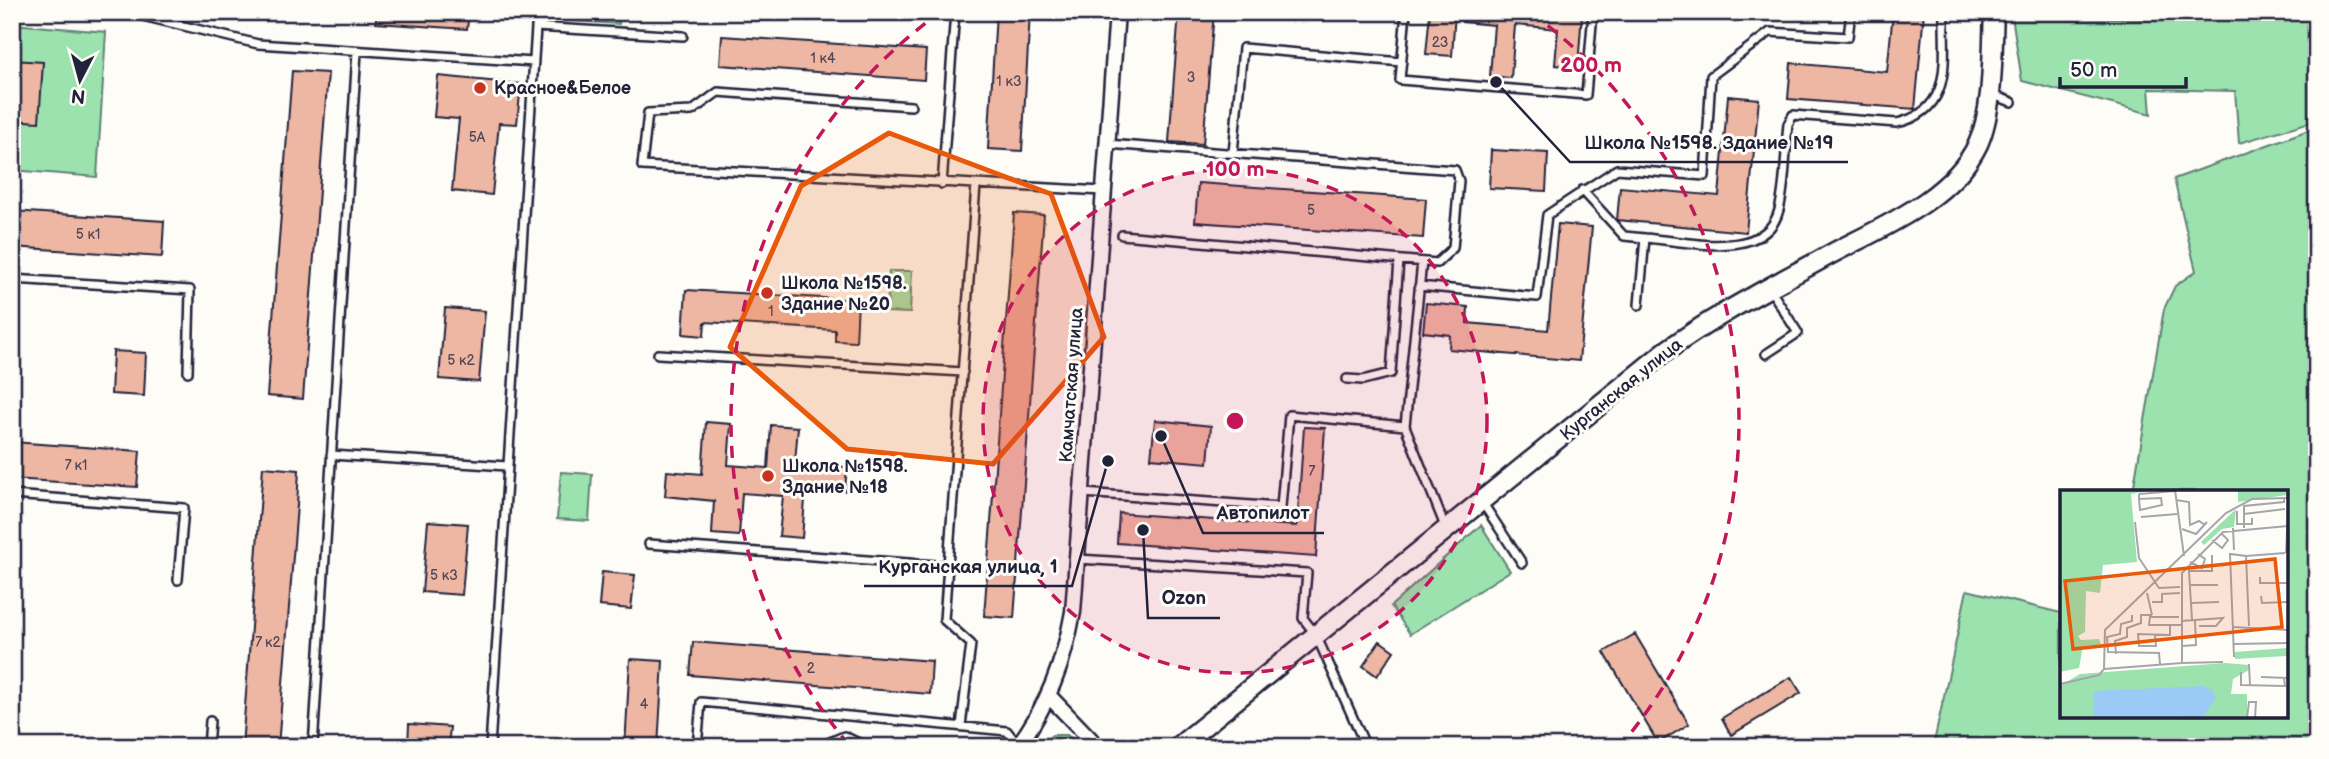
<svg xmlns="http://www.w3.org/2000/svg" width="2329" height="759" font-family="'Balsamiq Sans',sans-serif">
<rect width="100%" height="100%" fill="#fdfcf7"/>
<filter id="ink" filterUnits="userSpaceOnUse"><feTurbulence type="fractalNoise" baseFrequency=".0143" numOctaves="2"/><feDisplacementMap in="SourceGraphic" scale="14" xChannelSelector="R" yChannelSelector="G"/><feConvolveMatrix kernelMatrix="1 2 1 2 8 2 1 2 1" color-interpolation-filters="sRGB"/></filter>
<g filter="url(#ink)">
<path fill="#9ce2af" stroke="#5f8275" stroke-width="2" d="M566,12H620L619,24L561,20Z
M2217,12H2317V120L2239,143L2235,91L2149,89L2151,114L2022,81L2012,16L2215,20Z
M12,24L106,32L97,177L12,170Z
M2317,127V747H1933L1967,590L2061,613V715H2285V491H2133L2164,309L2175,286L2196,271L2174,179Z
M889,271H912L910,313L887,312Z
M561,472L592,474L589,521L557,519Z
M1481,525L1510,571L1410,634L1391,606Z
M1052,735H1067L1082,747H1039Z"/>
<path fill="#eeb7a4" stroke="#22223b" stroke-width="2" d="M376,12H469L467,29L376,23Z
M996,12H1030L1022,151L988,149Z
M1179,12H1214L1203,144L1169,142Z
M1430,12H1455L1452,56L1426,54Z
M1463,12H1582L1578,67L1555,65L1558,29L1515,25L1511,78L1490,76L1494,25L1462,22Z
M1893,12H1924L1915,109L1788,99L1791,63L1887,72Z
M722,36L926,50L924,80L720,65Z
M12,60L43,62L39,122L12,120Z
M292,71L328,73L303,399L267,396Z
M438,76L521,84L517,124L499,123L492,195L452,191L459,119L434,117Z
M1728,96L1759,99L1746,232L1617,220L1620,187L1719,196Z
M1491,150L1548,153L1546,191L1489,188Z
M1198,183L1426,199L1423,238L1195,222Z
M12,211L164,221L162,257L12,247Z
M1014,213L1044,215L1014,618L984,616Z
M1558,224L1592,227L1579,361L1449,349L1450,335L1423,332L1426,303L1468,307L1467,323L1548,330Z
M686,290L858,300L856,342L835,341V330L705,322L704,336L683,334Z
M445,308L485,311L479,382L439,379Z
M113,351L146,353L144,396L111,394Z
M1155,420L1211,426L1208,463L1151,458Z
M706,422L731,424L728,465L768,468L771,425L798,427L795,462L847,467L845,491L806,487L802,538L779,536L783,496L742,493L739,536L712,534L714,501L665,496L667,471L702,474Z
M1304,427L1325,428L1316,557L1117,543L1119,513L1297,526Z
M12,442L140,451L137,487L12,479Z
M263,467L299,470L297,505L278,747H242Z
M428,521L468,524L462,595L422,592Z
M602,572L635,575L631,609L599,606Z
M1635,634L1689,724L1658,743L1604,652Z
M1380,641L1394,651L1377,676L1363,666Z
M693,642L932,661L930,694L690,675Z
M630,659L663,661L658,747H625Z
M1791,677L1801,693L1731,735L1722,718Z
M409,724L450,727L448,747H408Z"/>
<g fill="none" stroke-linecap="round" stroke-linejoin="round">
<defs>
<path id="service" d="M126,12L258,44L534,62
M1406,12L1400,80L1586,95L1593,12
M536,27L683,36
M1990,94L2012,102
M911,106L718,92L692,111L648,113L642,166L1103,191
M1107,144L1455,170L1459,181L1453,248L1437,263L1122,235
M1233,153L1243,48L1402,62
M942,184L955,12
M1582,190L1624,236L1645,238
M1422,262L1405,426L1446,529
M12,279L190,290L188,372
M1419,286L1537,297L1547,215L1617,169L1705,176L1711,76L1770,32L1848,37L1851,12
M1639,305L1645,238C1685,241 1766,262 1779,210C1786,183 1785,152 1788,124L1793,115L1897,123C1955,110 1943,58 1944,12
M658,354L963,372
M1766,354L1798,333L1770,289
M1347,379L1363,380L1391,373L1399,260
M331,455L507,466
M1083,493L1281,507L1289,415L1405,426
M12,495L184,508L178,580
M1482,502L1522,563
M649,544L950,566
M1078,559L1307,573L1303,618L1316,635L1366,747
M961,726L971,644L944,620L976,185
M208,747L210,721
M313,747L357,52
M490,747L537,12
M697,747L701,702L1007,731L1018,745
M818,747L844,736L867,747"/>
<path id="minor" d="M1049,696L1098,747
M1017,747C1048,706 1064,662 1073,612L1117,12"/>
<path id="tertiary" d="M1178,747L1666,351C1718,313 1775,285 1831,254C1882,227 1952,199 1978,144C1994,109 1992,51 1994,12"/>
</defs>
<use href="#service" stroke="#22223b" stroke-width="12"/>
<use href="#minor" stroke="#22223b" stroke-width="19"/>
<use href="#tertiary" stroke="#22223b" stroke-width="23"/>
<use href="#service" stroke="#fdfcf7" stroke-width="7"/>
<use href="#minor" stroke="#fdfcf7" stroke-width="14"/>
<use href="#tertiary" stroke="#fdfcf7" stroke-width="18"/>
</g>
</g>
<path fill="#e8590c" fill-opacity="0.2" stroke="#e8590c" stroke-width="5" stroke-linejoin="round" d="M889,133L1051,194L1104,337L993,464L847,449L730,347L801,186Z"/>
<circle cx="1235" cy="421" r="252" fill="#c2185b" fill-opacity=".12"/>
<g fill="none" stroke="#c2185b" stroke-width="3.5" stroke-dasharray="12 9">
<circle cx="1235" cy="421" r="252"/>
<path d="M849 745A504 504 0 0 1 939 13M1531 13A504 504 0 0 1 1621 745"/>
</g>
<g fill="#c8321e" stroke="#fdfcf7" stroke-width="2.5">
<circle cx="480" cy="88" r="7"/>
<circle cx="767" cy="293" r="7"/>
<circle cx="768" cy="476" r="7"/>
</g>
<g text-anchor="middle" stroke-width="6" stroke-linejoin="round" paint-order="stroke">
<g font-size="14" fill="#554755">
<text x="1440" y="47">23</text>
<text x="823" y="63">1 к4</text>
<text x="1191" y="82">3</text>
<text x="1009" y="86">1 к3</text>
<text x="477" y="142">5А</text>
<text x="1311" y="215">5</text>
<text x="88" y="239">5 к1</text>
<text x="771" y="316">1</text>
<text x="461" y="365">5 к2</text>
<text x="76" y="470">7 к1</text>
<text x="1312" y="476">7</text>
<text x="444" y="580">5 к3</text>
<text x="268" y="647">7 к2</text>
<text x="811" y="673">2</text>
<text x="644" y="709">4</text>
</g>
<g font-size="18" font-weight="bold" fill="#22223b" stroke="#fdfcf7" text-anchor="start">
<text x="494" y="94">Красное&amp;Белое</text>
<text x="781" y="289">Школа №1598.<tspan x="781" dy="21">Здание №20</tspan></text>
<text x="782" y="472">Школа №1598.<tspan x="782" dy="21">Здание №18</tspan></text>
</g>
<g font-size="18" fill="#22223b" stroke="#fdfcf7">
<text transform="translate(1071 385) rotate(-86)" y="6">Камчатская улица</text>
<text transform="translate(1621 389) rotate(-39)" y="6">Курганская улица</text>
</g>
</g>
<g transform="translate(2060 490)">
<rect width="228" height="228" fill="#fdfcf7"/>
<path d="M0,0H94L71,4L77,72L43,75L40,103L26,101L25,142L18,146L21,150L39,149L41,155L23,156L19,178L0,182ZM178,0L226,1L227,5L178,12ZM176,19L174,37L162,39L144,55L141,52ZM227,158V166L175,169V162ZM165,173L189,175V180L173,189L171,204H187V227H0V196L20,184Z" fill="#9ce2af"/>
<path d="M143,196L153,201L156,208L143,227H33L34,201Z" fill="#9bcaf7"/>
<path fill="none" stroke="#a5a5ac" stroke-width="2" d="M115,0L124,66M79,4V9L101,8L102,15L80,20L79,9M79,4L115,1M116,10L129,12L130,35L139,31L145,35M177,21V34H192V28M184,24L225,19M81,27L117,24M75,32L79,68L99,98L120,97M173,38L174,60M184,38V16L224,12V8M122,39L136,44L147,32M152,50L162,58L168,50L161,43M226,63L228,20M186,66L225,63M130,72L142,78L145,69L138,64M128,81H152V65M129,81L132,130M200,87V93H228M131,95H158M87,103L92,125M201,106L202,113L228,112M92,112H102V104L120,103M132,113L159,112M72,125V131L61,134L60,144L47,147L48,162L99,163L100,174M119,127H90L89,135H121M121,131L163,128L156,136H139M173,137L228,140M95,145L96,156H79L78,144L110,145V135M174,154L228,153M122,156L136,155L135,130M56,164L55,151L67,147V138L81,133V125H92M174,167L170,64L186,66L189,136M163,172L122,173V83L163,42L228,36M189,174L190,195M44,179L45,140L166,23L192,9L228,8M181,182V195L225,196L224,188M201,187L228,188M0,194L39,185L44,179L122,173M187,228L189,212H196L195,228"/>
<path fill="#e8590c" fill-opacity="0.15" stroke="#e8590c" stroke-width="3.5" d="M215,69L222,137L13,159L5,91Z"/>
<rect width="228" height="228" fill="none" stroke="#22223b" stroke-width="3.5"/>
</g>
<circle cx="1235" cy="421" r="10" fill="#c2185b" stroke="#fdfcf7" stroke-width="3.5"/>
<g font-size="21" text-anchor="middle" font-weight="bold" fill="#c2185b" stroke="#fdfcf7" stroke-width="6" stroke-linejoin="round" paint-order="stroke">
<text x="1591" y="72">200 m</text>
<text x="1235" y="176">100 m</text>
</g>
<path fill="none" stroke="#22223b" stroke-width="2.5" d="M1496 82L1570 162H1848M1161 436L1203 533H1324M1108 461L1072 586H864M1143 530L1148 618H1220"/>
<g fill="#22223b" stroke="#fdfcf7" stroke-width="2.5">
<circle cx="1496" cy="82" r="7"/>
<circle cx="1161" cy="436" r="7"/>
<circle cx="1108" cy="461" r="7"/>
<circle cx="1143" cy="530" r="7"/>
</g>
<g font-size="19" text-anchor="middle" font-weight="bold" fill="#22223b" stroke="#fdfcf7" stroke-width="6" stroke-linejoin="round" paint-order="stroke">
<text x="1709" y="149">Школа №1598. Здание №19</text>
<text x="1263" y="519">Автопилот</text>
<text x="968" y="573">Курганская улица, 1</text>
<text x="1184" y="604">Ozon</text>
</g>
<rect width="2329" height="759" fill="none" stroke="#fdfcf7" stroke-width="42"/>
<rect x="21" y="21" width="2287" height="717" fill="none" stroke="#22223b" stroke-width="2.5" filter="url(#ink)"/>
<g transform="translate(80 80) rotate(186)" stroke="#fdfcf7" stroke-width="5" paint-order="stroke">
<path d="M0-5L12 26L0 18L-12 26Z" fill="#22223b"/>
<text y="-10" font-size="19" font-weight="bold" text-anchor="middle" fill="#22223b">N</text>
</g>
<path d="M2060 77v10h126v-10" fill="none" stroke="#22223b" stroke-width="3.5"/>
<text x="2070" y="77" font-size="21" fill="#22223b" stroke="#fdfcf7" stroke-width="5" paint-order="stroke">50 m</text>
</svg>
